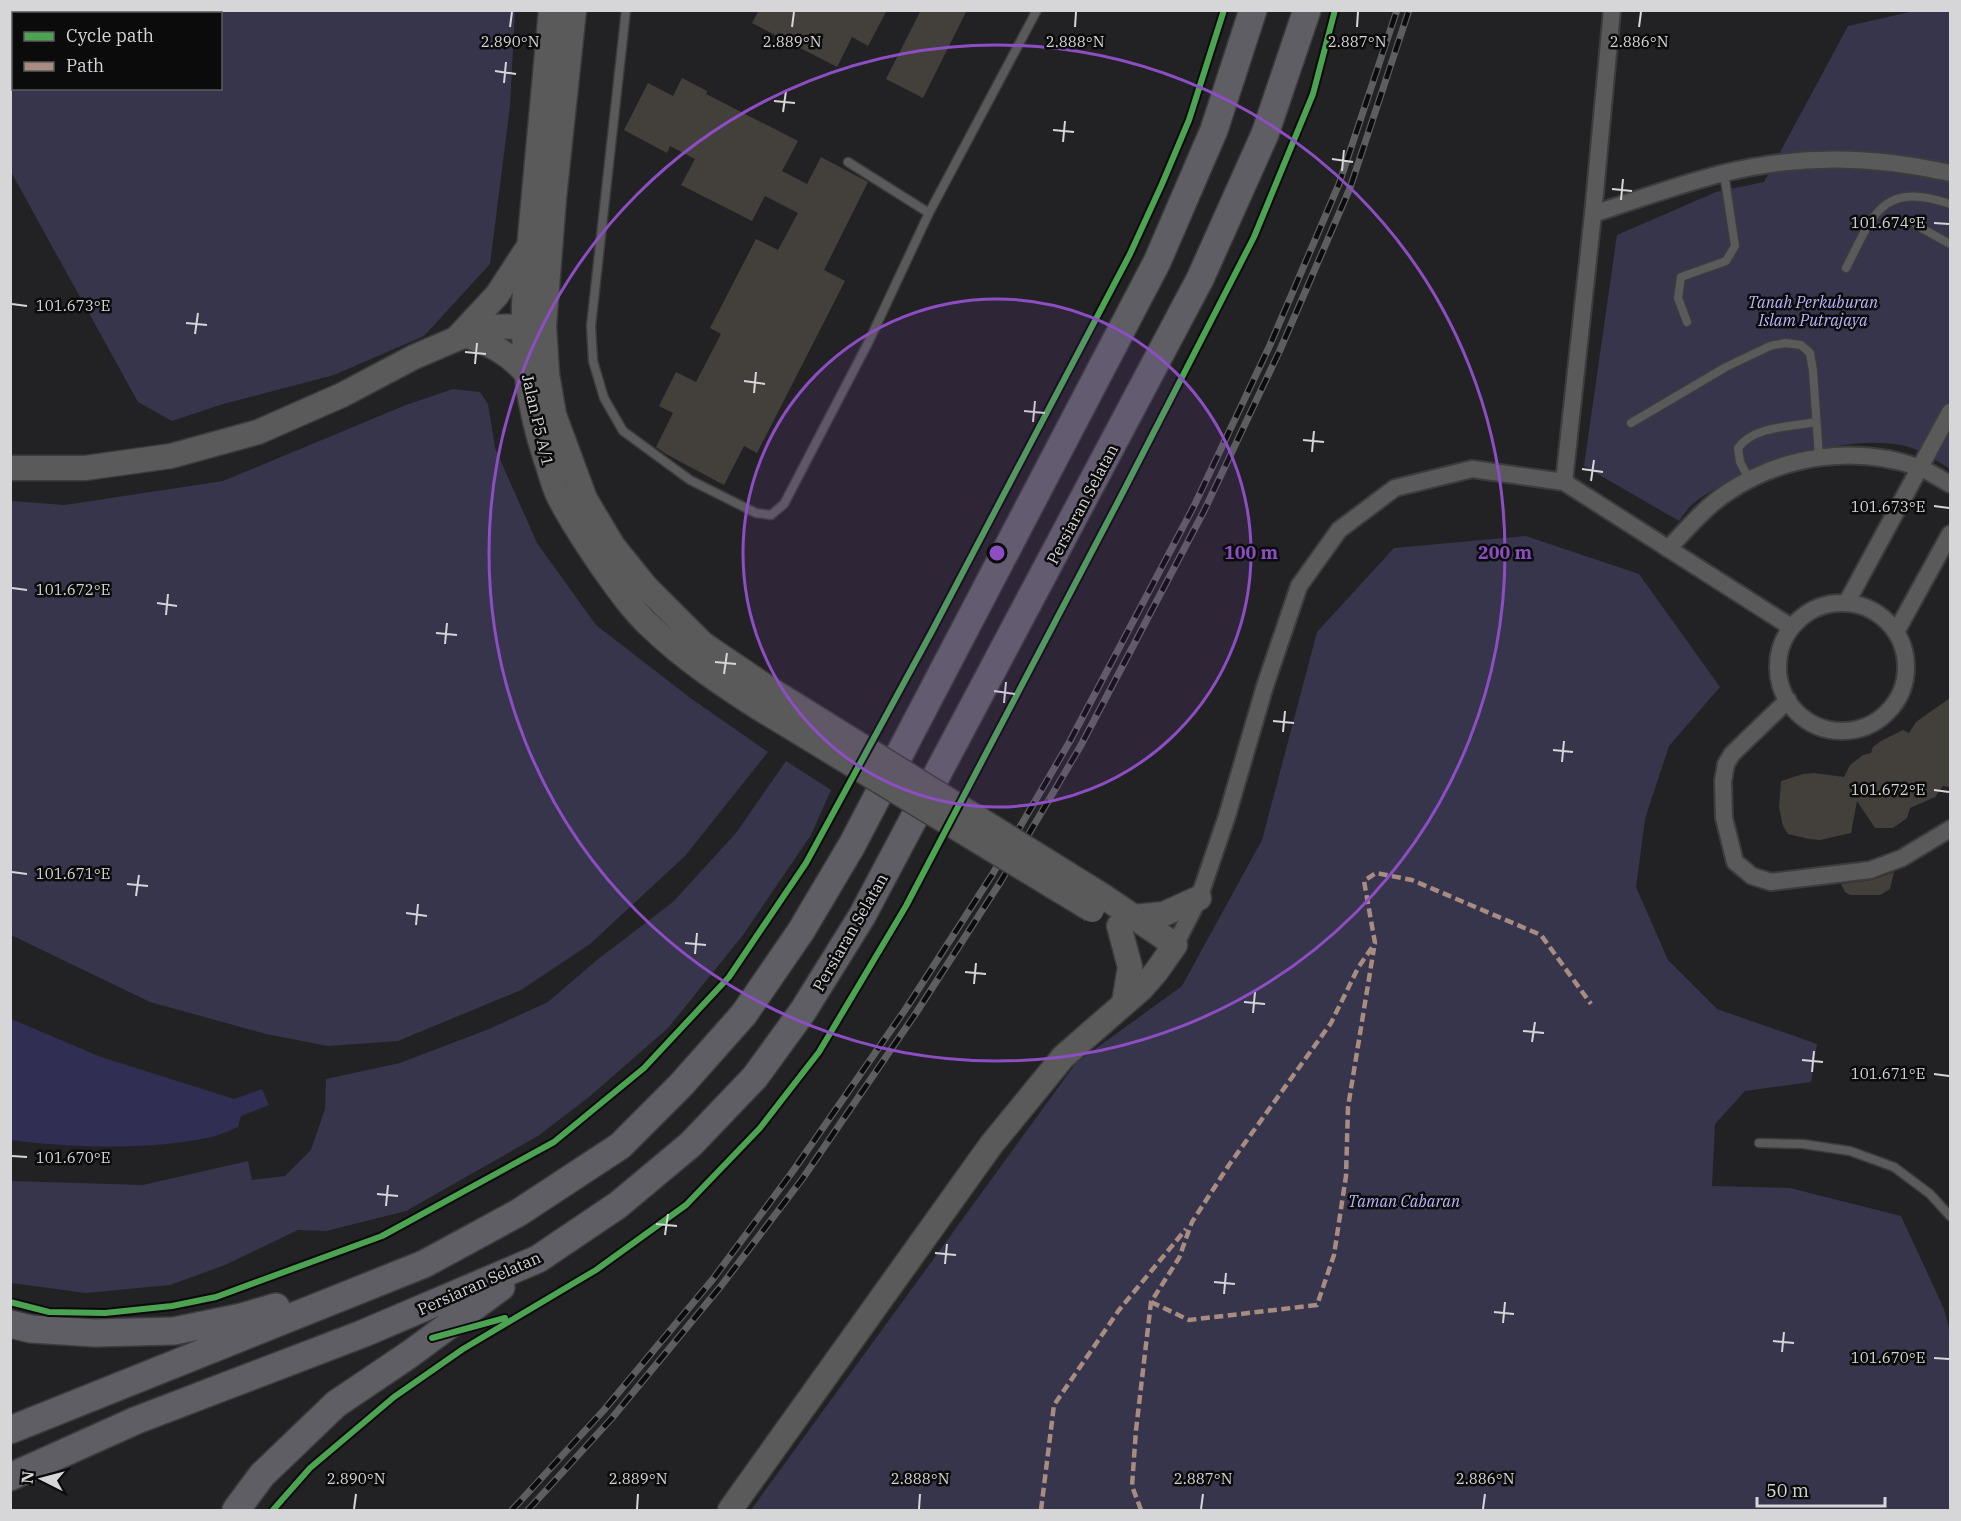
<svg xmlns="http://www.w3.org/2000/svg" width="1961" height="1521" font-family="'IBM Plex Serif',serif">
<rect width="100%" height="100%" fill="#222224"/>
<path fill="#36354c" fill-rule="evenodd" d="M10,11H515L510,106L490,264L424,336L334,375L223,404L172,421L138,402L11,172ZM14,14H220V88H14Z
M1914,11H1950V469C1936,460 1918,448 1901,445C1842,434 1741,465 1694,503C1688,507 1684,515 1679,521L1584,466L1617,235L1716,192L1764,182L1848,26Z
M453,389L480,392L488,404L495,448L537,543L596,625L689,697L768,752L685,856L590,944L521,990L398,1041L328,1046L266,1034L150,1002L11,935V501L65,505L223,481L406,405Z
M1526,536L1639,574L1720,687L1669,746L1645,819L1636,887L1668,960L1717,1009L1817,1044L1811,1082L1745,1091L1715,1124L1712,1186L1790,1188L1901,1216L1944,1309L1950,1333V1510H751L1076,1063L1182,986L1262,840L1317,632L1394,548Z
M786,761L831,790L811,835L743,935L668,1028L589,1097L538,1136L406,1211L326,1231L298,1230L225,1265L170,1285L86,1293L11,1283V1181L143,1185L248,1161L252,1180L285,1176L311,1150L325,1109L326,1079L400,1063L489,1029L548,1002L597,960L673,902L736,833Z"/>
<path fill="#312e54" d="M11,1019L101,1057L234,1099L262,1089L269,1105L241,1116L238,1127C228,1131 218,1136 207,1138C149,1150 70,1148 11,1140Z"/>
<path fill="#43403c" d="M759,10H887L868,46L852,37L837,67L752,23Z
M921,10H967L923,98L886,79Z
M682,78L707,91L706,94L798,141L782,171L807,184L821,157L868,182L824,270L845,281L757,453L744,446L724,485L666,454L656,447L673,413L659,406L676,372L696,382L721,334L710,328L756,239L778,250L798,213L765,196L752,221L681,185L695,159L670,146L667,153L624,130L648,83L673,96Z
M1950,698V787L1943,786L1935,797L1910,808L1907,818L1893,828H1875L1857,801L1851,833L1820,840L1809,839L1788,834L1783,826L1779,807L1781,781L1803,774L1814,773L1844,777L1850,765L1863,755L1871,753L1873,747L1881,741L1903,730L1909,733L1916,722Z
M1894,872L1890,889L1880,895H1850L1845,892L1841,884L1872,880Z"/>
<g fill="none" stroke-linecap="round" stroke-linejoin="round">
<defs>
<path id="lane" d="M626,10L591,326L593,361L604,398L623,431L690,480L756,513L771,515L784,504L868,343L929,213L1037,10
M848,162L929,213
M1916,225L1950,244
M1846,268C1873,216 1881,180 1950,204
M1687,322L1678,298L1681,277L1726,261L1735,246L1724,173
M1631,423L1726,367L1770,346L1785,343L1801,345L1810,353L1813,371L1819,457
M1749,479L1740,462L1738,448C1754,426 1790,427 1816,422
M1759,1143L1803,1144L1850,1151L1894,1167L1930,1194L1950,1216"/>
<path id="street" d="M1593,214C1636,200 1680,184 1724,173C1801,154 1873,156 1950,173
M1564,482L1593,214L1612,10
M1668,549C1687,529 1705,507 1728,492C1784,455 1855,445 1918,467C1929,471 1940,479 1950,484
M1847,602L1950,412
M1778 667a64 64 0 1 1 128 0a64 64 0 1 1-128 0Z
M1896,632L1950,534
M1788,700L1732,754L1726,764L1723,781L1724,818L1735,862L1752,876L1771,882L1870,870L1902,858L1950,829
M1175,945L1199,898L1227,816L1265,686L1299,586L1339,530L1395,488L1472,469L1564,482L1791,627"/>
<path id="secondary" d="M551,10L524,303C523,361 528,405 546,460C550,471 553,484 558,495C570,519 586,543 601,565C616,586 631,608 650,626C683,658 720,683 759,708
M574,10L554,198L544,326L547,374L554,415L585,499L613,546L646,587L703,644L768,688
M466,335C490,344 509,353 526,373
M458,337L497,295L527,249
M10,468H85L171,456L258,432L342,395L414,357L456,339L491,327L539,326
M1133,917L1164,914L1199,898
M1119,926L1130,967L1124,1003
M730,1510L991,1145L1063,1057L1141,989L1156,972L1175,945L1103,896"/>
<path id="primary" d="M10,1324L31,1329L95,1333L174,1331L242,1317L276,1307
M10,1430L424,1264L518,1213L620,1146L681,1085L744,1014L801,931L852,845L1157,262L1214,130L1253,10
M10,1477L137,1420L362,1334L538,1259L618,1205L691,1144L755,1077L803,1011L862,916L1200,279L1265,134L1307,10
M236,1510L262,1475L336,1404L410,1354L501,1287"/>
</defs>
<use href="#lane" stroke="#3c3c3e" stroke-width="11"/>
<use href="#street" stroke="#3c3c3e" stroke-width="20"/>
<use href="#secondary" stroke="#3c3c3e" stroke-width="27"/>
<use href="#primary" stroke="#3c3c3e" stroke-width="30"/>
<use href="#lane" stroke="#5a5a5b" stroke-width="8"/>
<use href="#street" stroke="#5a5a5b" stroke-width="16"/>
<use href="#secondary" stroke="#5a5a5b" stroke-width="24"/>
<use href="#primary" stroke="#5e5e64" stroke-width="27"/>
<defs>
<path id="rail" d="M512,1510L604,1410L713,1279L793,1171L907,1007L992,875L1070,741L1194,506L1270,345L1339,184L1397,10
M528,1510L612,1418L721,1286L803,1178L916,1013L1001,881L1080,747L1204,511L1280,350L1350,188L1409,10"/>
</defs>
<use href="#rail" stroke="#5d5e5f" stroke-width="7"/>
<use href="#rail" stroke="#0b0b0c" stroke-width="4.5" stroke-dasharray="14" stroke-linecap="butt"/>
<defs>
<path id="secondary-bridge" d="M768,688L1103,896
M759,708L1092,910"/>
</defs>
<use href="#secondary-bridge" stroke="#3c3c3e" stroke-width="27" stroke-linecap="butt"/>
<use href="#secondary-bridge" stroke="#5a5a5b" stroke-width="24"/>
<path stroke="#a88b81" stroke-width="4.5" stroke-dasharray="9 4.5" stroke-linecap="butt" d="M1151,1302L1189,1320L1317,1305L1334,1255L1346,1176L1348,1107L1374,948
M1041,1510L1054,1405L1119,1310L1186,1229
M1141,1510L1132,1486L1136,1430L1151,1302L1179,1258L1192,1222L1229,1165L1331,1023L1358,968L1375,943L1364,881L1376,873L1412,880L1541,935L1591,1004"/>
<defs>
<path id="cycleway" d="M10,1302L49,1312L105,1313L172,1306L216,1297L382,1236L554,1142L644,1068L729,977L806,863L931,633L1130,254L1162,184L1189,120L1224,10
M432,1338L505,1318
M273,1510L310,1468L394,1397L463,1349L596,1270L686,1205L760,1128L819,1052L906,906L1121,496L1254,237L1313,94L1335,10"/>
</defs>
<use href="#cycleway" stroke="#0b0b0c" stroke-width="10"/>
<use href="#cycleway" stroke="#4ca352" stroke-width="6"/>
</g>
<path fill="none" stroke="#d6d6d9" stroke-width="2" d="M510,27L512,12M792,27L794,12M1075,27L1076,12M1357,27L1358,12M1639,27L1641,12M495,71L516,74M504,83L506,62M774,101L795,103M783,112L786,91M1053,130L1074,132M1063,142L1065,121M1332,159L1353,162M1342,171L1344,150M1612,189L1632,191M1621,200L1623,179M1934,223L1949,224M12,304L27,306M186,323L207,325M195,334L198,313M465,352L486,354M475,364L477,343M744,381L765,384M754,393L756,372M1024,411L1045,413M1033,422L1035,401M1303,440L1324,442M1312,452L1314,431M1582,469L1603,472M1591,481L1594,460M1934,506L1949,508M12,588L27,590M157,603L177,606M166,615L168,594M436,633L457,635M445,644L447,623M715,662L736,664M724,674L727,653M994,691L1015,694M1004,703L1006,682M1273,721L1294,723M1283,732L1285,711M1553,750L1573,752M1562,762L1564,741M1934,790L1949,792M12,872L27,874M127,884L148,886M136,896L139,875M406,913L427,916M416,925L418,904M685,943L706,945M695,954L697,933M965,972L986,974M974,984L976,963M1244,1002L1265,1004M1253,1013L1255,992M1523,1031L1544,1033M1532,1042L1535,1022M1802,1060L1823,1062M1812,1072L1814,1051M1934,1074L1949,1076M12,1156L27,1157M377,1194L398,1196M386,1206L388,1185M656,1224L677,1226M665,1235L668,1214M935,1253L956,1255M945,1264L947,1244M1214,1282L1235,1284M1224,1294L1226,1273M1494,1312L1514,1314M1503,1323L1505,1302M1773,1341L1794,1343M1782,1352L1784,1332M1934,1358L1949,1359M354,1509L356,1494M637,1509L638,1494M919,1509L920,1494M1201,1509L1203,1494M1483,1509L1485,1494"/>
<circle cx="997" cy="553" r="254" fill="#8d4ec4" fill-opacity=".12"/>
<g fill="none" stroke="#8d4ec4" stroke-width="3">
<circle cx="997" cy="553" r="254"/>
<circle cx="997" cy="553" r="508"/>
</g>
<g text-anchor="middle" stroke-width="5" stroke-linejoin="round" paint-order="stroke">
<g font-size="16" font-style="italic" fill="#b8b5fe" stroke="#0b0b0c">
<text x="1813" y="308">Tanah Perkuburan<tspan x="1813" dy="18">Islam Putrajaya</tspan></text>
<text x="1404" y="1207">Taman Cabaran</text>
</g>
<g font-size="16" fill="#d6d6d9" stroke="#0b0b0c">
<text transform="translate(538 420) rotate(77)" y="6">Jalan P5 A/1</text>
<text transform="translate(1082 504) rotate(-62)" y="6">Persiaran Selatan</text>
<text transform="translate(850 932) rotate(-60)" y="6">Persiaran Selatan</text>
<text transform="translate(479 1283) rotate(-24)" y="6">Persiaran Selatan</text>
</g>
</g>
<g font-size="15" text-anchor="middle" fill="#d6d6d9" stroke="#0b0b0c" stroke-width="5" stroke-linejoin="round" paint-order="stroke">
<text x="510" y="47">2.890°N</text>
<text x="792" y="47">2.889°N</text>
<text x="1075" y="47">2.888°N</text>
<text x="1357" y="47">2.887°N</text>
<text x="1639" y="47">2.886°N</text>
<text x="1888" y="228">101.674°E</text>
<text x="73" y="311">101.673°E</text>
<text x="1888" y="512">101.673°E</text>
<text x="73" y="595">101.672°E</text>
<text x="1888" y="795">101.672°E</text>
<text x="73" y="879">101.671°E</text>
<text x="1888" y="1079">101.671°E</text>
<text x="73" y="1163">101.670°E</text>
<text x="1888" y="1363">101.670°E</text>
<text x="356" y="1484">2.890°N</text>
<text x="638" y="1484">2.889°N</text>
<text x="920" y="1484">2.888°N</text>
<text x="1203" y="1484">2.887°N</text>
<text x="1485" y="1484">2.886°N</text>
</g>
<circle cx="997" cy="553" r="9" fill="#8d4ec4" stroke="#0b0b0c" stroke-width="3"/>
<g font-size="18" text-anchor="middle" font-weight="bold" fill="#8d4ec4" stroke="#0b0b0c" stroke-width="5" stroke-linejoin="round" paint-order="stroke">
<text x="1251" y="559">100 m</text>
<text x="1505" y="559">200 m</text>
</g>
<rect width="1961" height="1521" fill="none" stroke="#d6d6d9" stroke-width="24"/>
<rect x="12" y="12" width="210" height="78" fill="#0b0b0c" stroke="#5c5c5e" stroke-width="1.5"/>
<rect x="24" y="32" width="30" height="9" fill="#4ca352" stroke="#5c5c5e" stroke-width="1.5"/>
<text x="66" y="42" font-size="18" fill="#d6d6d9">Cycle path</text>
<rect x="24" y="62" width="30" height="9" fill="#a88b81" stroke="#5c5c5e" stroke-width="1.5"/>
<text x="66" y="72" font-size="18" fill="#d6d6d9">Path</text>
<g transform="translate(42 1479) rotate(276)" stroke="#0b0b0c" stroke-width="4.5" paint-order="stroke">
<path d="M0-4.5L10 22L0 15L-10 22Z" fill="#d6d6d9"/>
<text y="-9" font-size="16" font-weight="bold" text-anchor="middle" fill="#d6d6d9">N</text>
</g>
<path d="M1757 1497v9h128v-9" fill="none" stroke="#d6d6d9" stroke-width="3"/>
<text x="1766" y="1497" font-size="18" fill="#d6d6d9" stroke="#0b0b0c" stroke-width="4.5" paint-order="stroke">50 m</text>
</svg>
